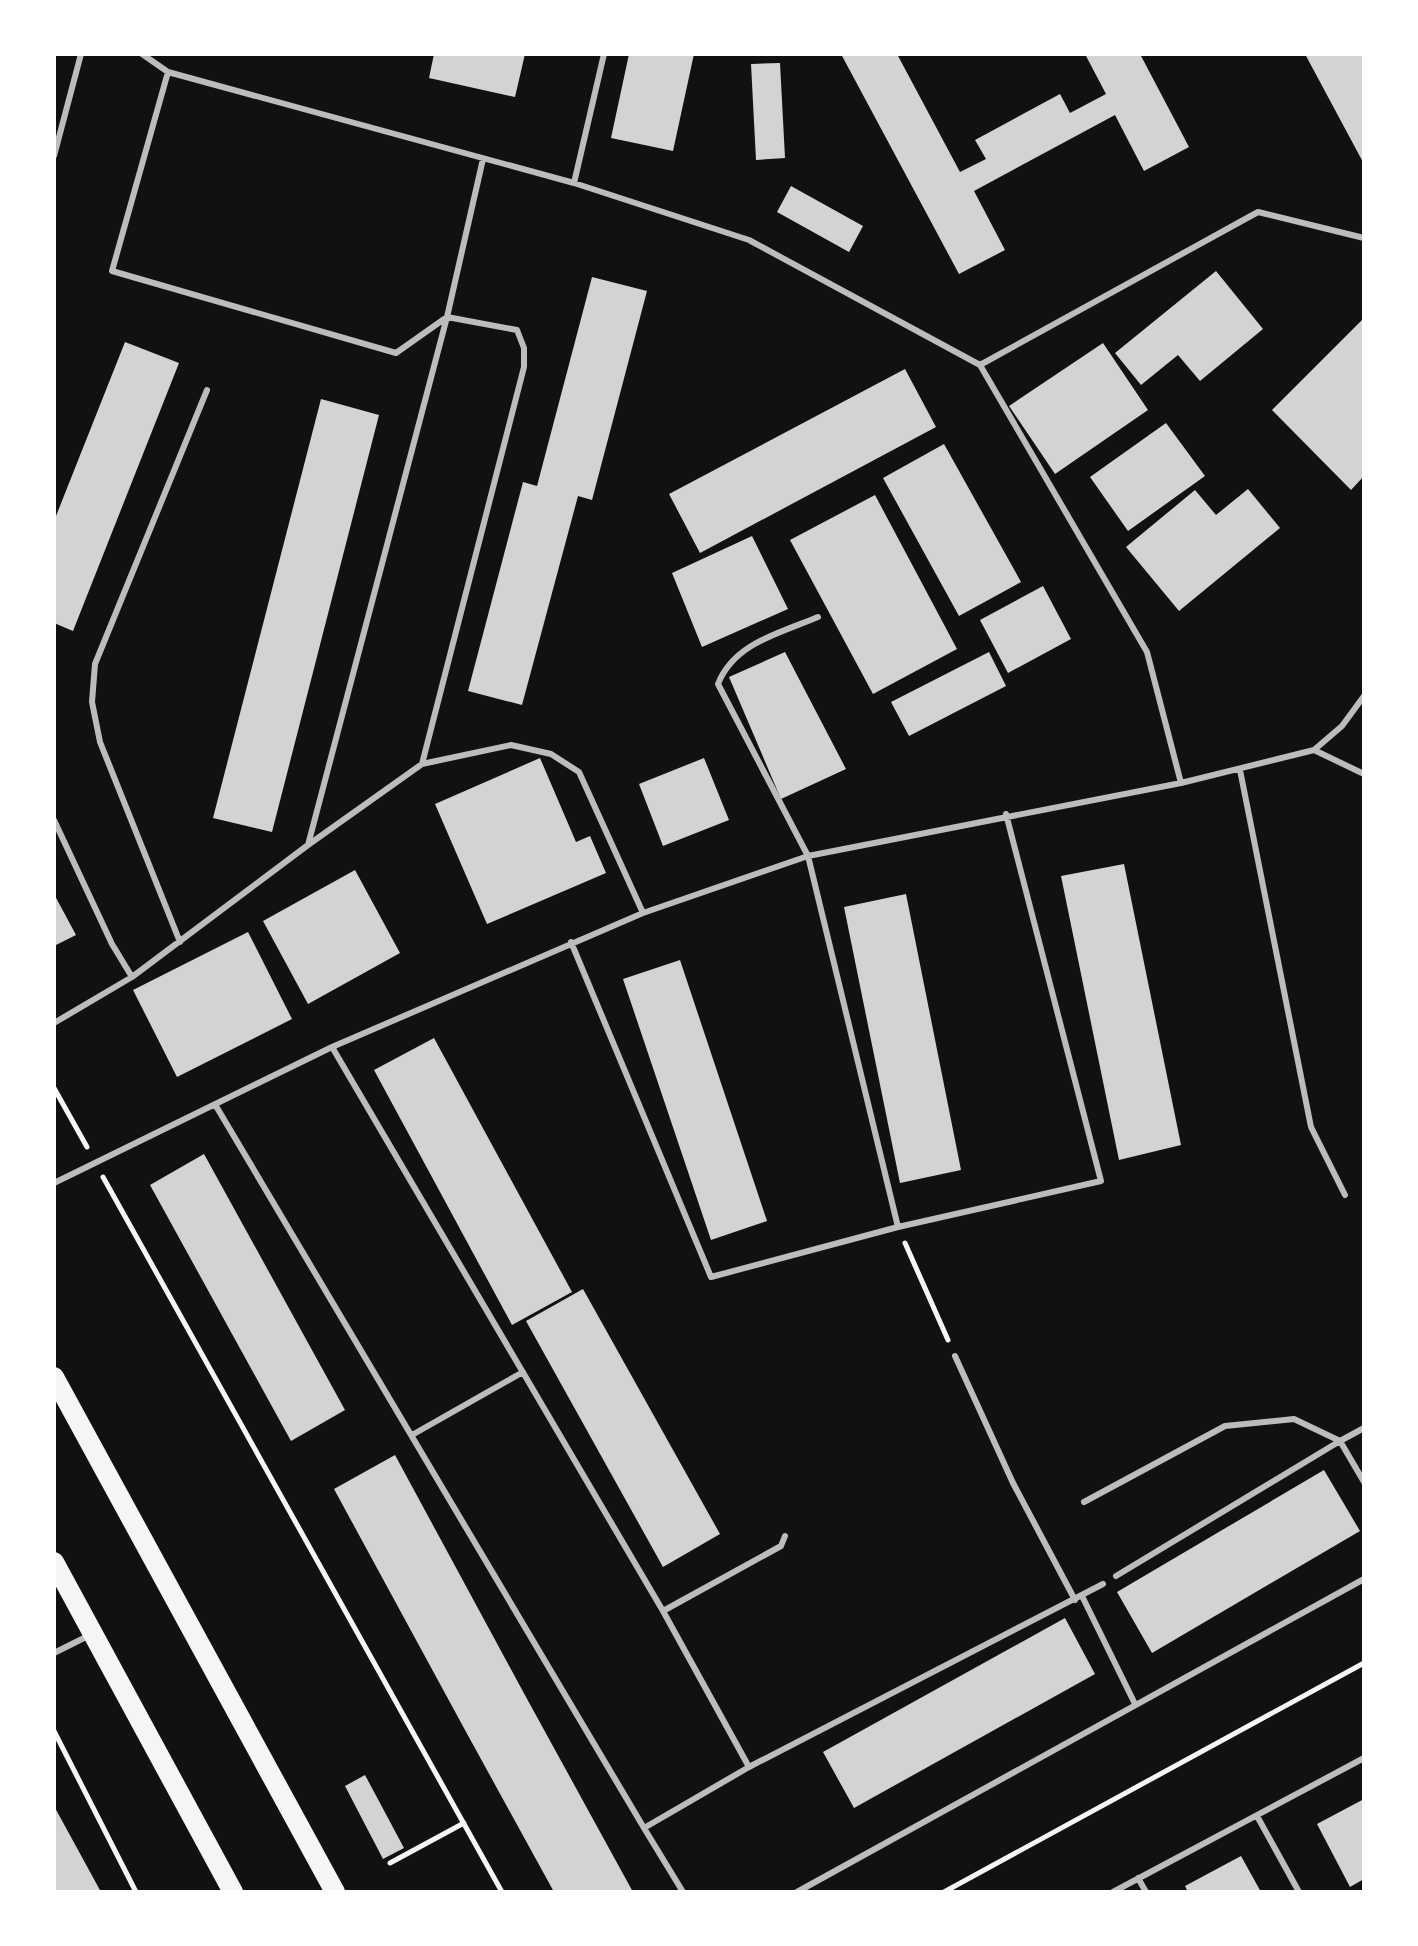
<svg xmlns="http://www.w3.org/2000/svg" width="1418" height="1946" font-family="'IBM Plex Sans',sans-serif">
<rect width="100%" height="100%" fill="#111"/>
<path fill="#d3d3d3" d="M434,54H525L515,97L429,78Z
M629,54H694L673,151L611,138Z
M841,54H897L960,172L986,159L975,140L1060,94L1070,113L1106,94L1085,54H1140L1189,147L1144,171L1115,115L974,191L1005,250L959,274Z
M1305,54H1364V164Z
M780,63L785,158L756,160L751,64Z
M791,186L863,226L849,252L777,212Z
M1216,271L1263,329L1200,381L1178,355L1141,385L1115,353Z
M592,277L647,291L592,500L578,496L522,705L468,691L523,482L537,486Z
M1364,318V476L1351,490L1272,410Z
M125,342L179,363L73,631L54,623V521Z
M1103,343L1148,410L1055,474L1009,406Z
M905,369L936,427L700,553L669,494Z
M321,399L379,415L272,832L213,818Z
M1166,423L1205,476L1128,531L1090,477Z
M944,444L1021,582L959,616L883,478Z
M1248,489L1280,528L1179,611L1126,547L1195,490L1216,515Z
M875,495L957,649L873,694L790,540Z
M752,536L788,609L702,647L672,573Z
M1043,586L1071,639L1008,673L980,620Z
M785,652L846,769L781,799L729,677Z
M989,652L1006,686L909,736L891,702Z
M540,758L576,842L590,836L606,873L487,924L435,804Z
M704,758L729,820L663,846L639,784Z
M1124,864L1181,1145L1119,1160L1061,876Z
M355,870L400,953L308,1004L263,921Z
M54,894L76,935L54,946Z
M906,894L961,1170L900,1183L844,907Z
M248,932L292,1019L177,1077L133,990Z
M680,960L767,1221L711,1240L623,979Z
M434,1038L572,1292L512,1325L374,1070Z
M204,1154L345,1410L291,1441L150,1185Z
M583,1289L720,1534L663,1567L526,1321Z
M395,1455L526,1697L633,1892H554L465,1730L334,1489Z
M1324,1470L1360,1531L1152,1653L1117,1592Z
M1065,1618L1095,1674L854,1808L823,1752Z
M365,1775L404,1848L383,1859L345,1786Z
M1364,1799V1879L1350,1887L1317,1824Z
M54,1806L101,1892H54Z
M1241,1856L1261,1892H1188L1185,1886Z"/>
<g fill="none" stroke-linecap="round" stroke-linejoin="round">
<path stroke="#f5f5f5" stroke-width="5" d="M54,1088L87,1147
M103,1177L502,1892
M905,1243L948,1340
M54,1731L136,1892
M390,1863L464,1823
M944,1892L1364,1663"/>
<path stroke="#bcbcbc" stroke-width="6" d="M142,54L168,72L574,183L749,240L980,365L1147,652L1181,783
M168,72L112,271L396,353L447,317L517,330L524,348V367L422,764L308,845
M54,156L81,54
M574,183L604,54
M980,365L1258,212L1364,238
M818,617C780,633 734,643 718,684L808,856L898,1227L1101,1181L1006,814
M1314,750L1364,774
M422,764L511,745L551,754L579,772L643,913
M1240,770L1311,1127L1345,1195
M54,820L112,944L132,977L308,845L447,317L483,159
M180,942L100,742L92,702L95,664L207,390
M571,942L711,1277L898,1227
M54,1023L132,977
M332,1047L663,1611
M216,1106L644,1828
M54,1183L332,1047L643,913L808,856L1181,783L1314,750L1342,726L1364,696
M955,1356L1013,1483L1075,1600
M1364,1428L1340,1441L1364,1482
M412,1435L523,1372
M1084,1502L1225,1426L1294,1419L1340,1441
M1116,1576L1340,1441
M1082,1596L1135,1704
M54,1653L90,1635
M749,1767L663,1611L781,1546L785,1536
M1257,1816L1299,1892
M1138,1878L1146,1892
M683,1892L644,1828L749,1767L1103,1584
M797,1892L1364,1579
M1113,1892L1364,1758"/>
<path stroke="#f5f5f5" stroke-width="20" d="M54,1377L335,1892
M54,1562L233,1892"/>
</g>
<rect width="1418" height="1946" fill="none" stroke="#ffffff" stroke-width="112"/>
</svg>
